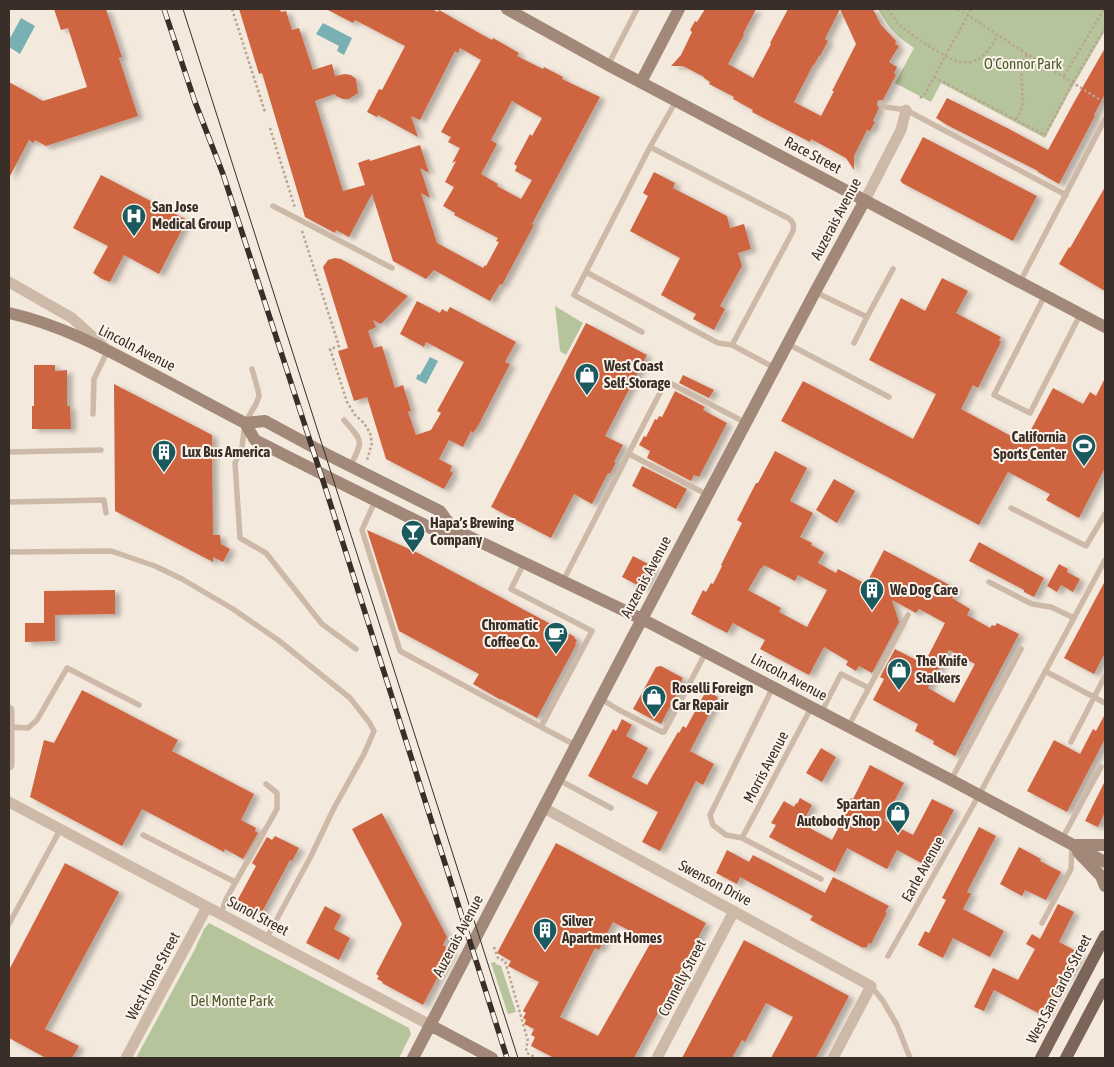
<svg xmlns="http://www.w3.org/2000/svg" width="1114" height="1067" font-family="'Asap Condensed',sans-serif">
<defs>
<filter id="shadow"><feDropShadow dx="5.5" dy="3" stdDeviation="2.5" flood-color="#0004"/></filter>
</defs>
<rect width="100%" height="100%" fill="#f4e9dd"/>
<path fill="#b6c49b" d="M878,9H1105V31L1069,93L1045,138L941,83L931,102L895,83L914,48L900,38L890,28Z
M555,306L583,323L566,355L560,351Z
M209,923L409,1028L411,1034L399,1058H136L195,949L204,929Z
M495,962L496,964L501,966L516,1012L508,1014L491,963Z"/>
<path fill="#79b0b3" d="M21,18L35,26L20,54L9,47V40Z
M323,23L352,38L344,55L337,51L339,46L316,34Z
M430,357L438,361L426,384L416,379L418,374L420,375Z"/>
<path fill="#ce6540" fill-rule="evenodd" filter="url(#shadow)" d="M54,9H106L122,57L119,58L138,116L46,146L35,140L33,143L29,140L9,178V82L43,101L87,87L68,28L61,30Z
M239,9H280L281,12L286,11L292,30L299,28L313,70L332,64L335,76L345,74L351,75L356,79L358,93L349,99H343L338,97L334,94L315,101L343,191L365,185L358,163L369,159L370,161L420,145L429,173L420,168L430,198L421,193L437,243L483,268L485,265L486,266L499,242L496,241L498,238L454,215L455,213L443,206L454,187L445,182L456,161L452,163L460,148L448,142L451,137L441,132L481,60L460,48L458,53L455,51L420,120L411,116L418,137L378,115L377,117L367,112L379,89L382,90L405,46L355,20L353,23L326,9H431L438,12L439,10L481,34L492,40L493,38L519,53L517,56L543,69L544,67L563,77L562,79L600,97L532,224L534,225L502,285L500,284L490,301L434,270L426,279L393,261L372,194L349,237L336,230L335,233L305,217L262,73L259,74ZM512,101L542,118L532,136L530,134L514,164L517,166L515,171L532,180L521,199L497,186L498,184L481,174L497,144L491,140Z
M705,9H756L743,34L744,35L728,64L753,78L771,44L770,43L788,9H873L881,25L896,41L895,44L899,46L889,62L897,67L894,73L896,75L883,100H879L877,102V106L879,108L873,121L875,122L870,131L867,130L854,156V170L846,158L811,139L810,142L752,112L753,110L733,99L734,97L709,84L710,82L704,78V77L683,66H671L681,55L692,32L690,30L695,21L697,22ZM840,9L856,44L832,91H834L821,116L794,102L813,65H814L819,56H820L828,41L825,39Z
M1105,48V94L1094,115L1095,116L1059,184L1038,172V171L947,125L936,118L947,98L1009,129L1048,150L1073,104Z
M923,137L1037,196L1013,241L902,183V182L900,181Z
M654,172L675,183L673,188L727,216L730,228L744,224L751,249L738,253L742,266L720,306L725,309L714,330L693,319L696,314L661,295L680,258L630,231L648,196L643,193Z
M101,175L187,220L159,274L124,255L110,282L102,279L93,273L108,246L73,228Z
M1105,187V291L1059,264L1069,247L1070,248Z
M335,258L341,259L408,296L381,324L373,320L376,327L368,331L374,348L382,346L395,388L403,385L411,411L408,412L416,435L431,430L441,413L437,411L464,362L426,342L424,347L400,334L417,301L440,313L442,309L447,312L450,307L516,342L505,362L510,364L478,426L473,433L471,431L463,447L449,440L439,459L452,466L450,471L453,473L444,489L386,459L367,397L354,401L338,351L348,348L323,267L328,260Z
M942,278L968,291L956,313L1001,337L999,340L1001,342L978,388L973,385L961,409L1024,443L1053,388L1083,404L1090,392L1096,396L1105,378V468L1079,518L1046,500L1050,494L1008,472L979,525L781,421L803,381L913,439L936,394L869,360L901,298L925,311Z
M586,323L647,355L605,436L623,445L614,462H616L610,474L608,473L592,504L574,494L551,538L491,507Z
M34,365H55V371L67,370V406H70L71,429H32V406H34Z
M683,375L714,390L709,398L679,383Z
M114,384L212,435L213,535H220L221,544L230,549L223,562L213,557V562L115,511Z
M675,391L705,407L703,410L727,423L699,477L694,475L691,481L647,458L650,451L639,445L644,436L646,437L655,419L657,420L659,416L662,417Z
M775,451L807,468L790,501L813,513L800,537L812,543L811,545L824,552L818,563L836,573L838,569L866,584L884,550L957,589L952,598L970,609L967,615L990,628L992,625L995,626L997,623L1019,634L955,756L933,744L934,741L915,731L918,724L873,700L884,679L880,677L895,649L924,664L945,623L919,609L916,613L892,600L899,622L872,673L859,666L856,671L846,665L848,661L824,647L809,675L760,649L765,640L733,623L727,633L691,614L703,590L706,592L711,583L713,584L722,566L721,565L742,523L737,520L756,483H758ZM764,565L795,581L798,575L827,590L807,627L779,612L781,608L748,590L761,568H762ZM949,650L975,664L954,703L928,688Z
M642,466L687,489L676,509L632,486Z
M834,479L855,491L837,523L816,510Z
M367,530L418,553L575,637L574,638L577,640L575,644L576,645L537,718L501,699V700L473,684L479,674L399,631Z
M979,542L1044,578L1034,597L1024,592V590L969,561Z
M633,556L654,567L643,588L622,577Z
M1059,564L1068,569L1067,572L1080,579L1073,592L1061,585L1057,592L1047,586Z
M1105,581V653L1094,674L1064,658Z
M115,590V614L55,615V641L25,642V623H44V591Z
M661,666L683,678L679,685L681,686L661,724L633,709L656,667Z
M82,690L178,740L172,751L254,794L241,820L256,828L255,831L258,833L243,859L225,849L224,852L142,809L122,846L30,797L44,740L54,743Z
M706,691L718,697L690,751L714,764L703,785L696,781L660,851L642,842L658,812L588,776L613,729L616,731L622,719L632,725L626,736L648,748L632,777L647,785L678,732L679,733L683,726L686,728Z
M1105,714V739L1067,812L1027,791L1054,740L1080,754L1093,729L1096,731Z
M821,748L836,757L822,782L806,773Z
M870,765L904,783L884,820L913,835L932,799L954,810L925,865L897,850L887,869L847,848L835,872L769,837L776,825L771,823L784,801L794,807L796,803L797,804L800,798L812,805L802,824L832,840L847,811L845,810L851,798L853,799Z
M1105,781V812L1098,827L1085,821Z
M382,813L447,937L443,945L452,950L423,1005L382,983L383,982L377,979L379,976L376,974L402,924L352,829Z
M979,827L996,836L967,892L971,894L963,909L1004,931L990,957L953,938L943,958L918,945L925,931L929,933L946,900L942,898Z
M275,836L299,848L292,861L290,860L261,914L237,901L256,866L252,863L267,837L272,840Z
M556,843L706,923L634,1058H554L531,1046L535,1037L531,1035L534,1029L524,1024L526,1020L523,1018L526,1013L523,1011L539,982L508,966L511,961L497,953ZM613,922L651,942L598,1036L560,1017L595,948L599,950Z
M1019,847L1041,859L1040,861L1061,872L1046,900L1025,890L1022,896L1000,884Z
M727,850L749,862L753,855L825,893L833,877L889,906L885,912L887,913L871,944L869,943L866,948L864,947L863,948L810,920L813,916L740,877L737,884L716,873Z
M65,863L119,892L45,1029L79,1046L72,1058H46L9,1038V970Z
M1058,904L1074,912L1059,942L1080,953L1067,977L1065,976L1044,1016L994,990L984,1011L974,1007L993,968L1018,980L1035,949L1026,944L1032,934L1040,939Z
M325,906L341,915L334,929L350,938L339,960L306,943Z
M744,940L849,996L816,1058H771L793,1017L766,1003L745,1042L742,1040L732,1058H682Z"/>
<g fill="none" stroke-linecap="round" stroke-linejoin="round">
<path stroke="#b9a391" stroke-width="2.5" stroke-dasharray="2.5 2.5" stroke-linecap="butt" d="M232,9L265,112
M888,9C891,14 895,20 900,25C909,34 947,59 959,62C963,62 967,63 971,62C984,59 991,46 998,35
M958,9L1027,54L1105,103
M1064,76L1104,9
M934,77L1045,135L1073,82L1105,28
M920,98L924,95L971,9
M1016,119L1021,110L1023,101L1021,70V65L1027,54
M270,128L295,208
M302,231L339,346L330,349L347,402L355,415L364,423L370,433L372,443L367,460
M494,947L498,958L505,961L528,1041L526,1048L527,1053L536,1058"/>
<path stroke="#cdb9a7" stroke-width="5.5" d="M608,65L637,9
M676,101L650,147L788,218C794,222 794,225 793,231L732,345L775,368
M881,104L886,107L906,110L1066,195
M273,206L392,268
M586,272L718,343L732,345
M1020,282L1105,119
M815,292L867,317L854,343
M1045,295L994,395L1030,413L1080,315
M867,317L893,269
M642,332L574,295L650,147
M788,344L889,397
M252,369L258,390L259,396L256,404L245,423L242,447L235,463L240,538L266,553L322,624L356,649
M93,414L94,379L108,350
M344,420C363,443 364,438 350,467
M9,452L101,450
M629,454L708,495
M375,501L362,530L400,651L541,727L592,631L511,589L524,563
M9,502L104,500L106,513
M1011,508L1086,546L1105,514
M9,552L111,551L155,566L182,579L233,609L278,640L350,698L369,722L374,731L364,754L334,808L310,858L266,939
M563,581L666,381L746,423
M989,582L1032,604L1051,607L1074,618
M1045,671L1105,703
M773,687L710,815L713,825L726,835L742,838L821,879
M601,699L619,710L662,732H664L706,652
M821,713L841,674L869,688
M9,727L28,728L37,720L67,668L139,705
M541,727L577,746
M848,727L908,615
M1071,742L1105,676
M559,780L611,808
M951,780L1021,649
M143,835L235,882
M742,838L811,708
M1062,839L1101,767
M221,914L226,899L277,809V793L266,784
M1042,923L1071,869L1072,845
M9,924L60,830
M888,956L979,795L1105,560
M871,986L883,1001L897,1025L910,1058"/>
<path stroke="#cdb9a7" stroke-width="11" d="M865,200L901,130L906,110
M9,282L72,318L103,346
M9,710V765
M9,802L430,1025
M544,808L871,986L833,1058
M126,1058L207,907
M657,1058L734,911"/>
<path stroke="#a18878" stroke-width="12" d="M507,9L608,65L1105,327
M641,82L679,9
M9,313C58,324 102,347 147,371C180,388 212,406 245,423L255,440L334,480L433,529H453L642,619L951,780L1105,862
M245,423L265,421L326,454L440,511L453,529
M1074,845H1105
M1078,852L1101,876L1105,886
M430,1025L492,1058
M413,1058L632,638L815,292L865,200"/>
<path stroke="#7c6558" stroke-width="12" d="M1041,1058L1105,936
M1066,1058L1105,984"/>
<path stroke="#392e28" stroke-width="1" d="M183,9L518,1058"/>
<defs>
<path id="rail" d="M164,9L195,102L223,174L326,490L507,1058"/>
</defs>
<use href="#rail" stroke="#392e28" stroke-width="5.5"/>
<use href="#rail" stroke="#fbf3ea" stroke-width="4" stroke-dasharray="11" stroke-linecap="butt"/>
</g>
<defs>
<symbol id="hospital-pin" viewBox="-11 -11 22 30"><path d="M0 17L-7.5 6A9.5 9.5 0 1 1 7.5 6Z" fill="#1a595e" stroke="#fbf3ea"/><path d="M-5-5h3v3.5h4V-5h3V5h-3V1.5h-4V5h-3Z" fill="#fff"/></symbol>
<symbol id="shop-pin" viewBox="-11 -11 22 30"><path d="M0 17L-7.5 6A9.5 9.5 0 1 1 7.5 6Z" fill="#1a595e" stroke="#fbf3ea"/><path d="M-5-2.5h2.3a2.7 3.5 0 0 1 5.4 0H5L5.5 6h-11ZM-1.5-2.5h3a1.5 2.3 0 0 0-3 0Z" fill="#fff"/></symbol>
<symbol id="stadium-pin" viewBox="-11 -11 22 30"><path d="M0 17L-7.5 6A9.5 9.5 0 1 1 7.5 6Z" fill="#1a595e" stroke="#fbf3ea"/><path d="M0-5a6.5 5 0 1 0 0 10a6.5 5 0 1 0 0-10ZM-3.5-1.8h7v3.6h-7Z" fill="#fff"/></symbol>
<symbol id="building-pin" viewBox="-11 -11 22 30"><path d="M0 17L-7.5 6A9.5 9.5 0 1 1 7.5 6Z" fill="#1a595e" stroke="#fbf3ea"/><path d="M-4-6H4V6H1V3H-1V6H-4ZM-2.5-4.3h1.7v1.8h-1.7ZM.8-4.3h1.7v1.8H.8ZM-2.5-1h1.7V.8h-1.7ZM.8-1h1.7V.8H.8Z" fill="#fff"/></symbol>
<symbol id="bar-pin" viewBox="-11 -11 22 30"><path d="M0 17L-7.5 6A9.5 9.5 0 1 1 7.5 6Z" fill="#1a595e" stroke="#fbf3ea"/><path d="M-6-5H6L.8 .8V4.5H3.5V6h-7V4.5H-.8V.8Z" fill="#fff"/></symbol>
<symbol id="cafe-pin" viewBox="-11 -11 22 30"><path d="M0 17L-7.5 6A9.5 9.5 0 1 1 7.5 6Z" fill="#1a595e" stroke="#fbf3ea"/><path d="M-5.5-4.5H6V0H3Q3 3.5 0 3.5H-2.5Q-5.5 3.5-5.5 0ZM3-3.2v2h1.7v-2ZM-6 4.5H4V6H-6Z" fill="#fff"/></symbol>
</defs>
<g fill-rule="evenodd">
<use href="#hospital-pin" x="120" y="202" width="28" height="38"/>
<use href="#shop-pin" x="573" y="361" width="28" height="38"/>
<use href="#stadium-pin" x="1070" y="432" width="28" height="38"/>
<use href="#building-pin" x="150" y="438" width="28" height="38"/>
<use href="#bar-pin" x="399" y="518" width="28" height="38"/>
<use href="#building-pin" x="858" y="576" width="28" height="38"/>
<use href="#cafe-pin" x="542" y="620" width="28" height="38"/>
<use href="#shop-pin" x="885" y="656" width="28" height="38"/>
<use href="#shop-pin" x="640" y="683" width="28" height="38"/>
<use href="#shop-pin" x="884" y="799" width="28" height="38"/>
<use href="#building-pin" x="531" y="916" width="28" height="38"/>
</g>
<g text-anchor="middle" stroke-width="4" stroke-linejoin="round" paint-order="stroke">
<g font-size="15" fill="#485a2a" stroke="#fbf3ea">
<text x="1023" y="69">O'Connor Park</text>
<text x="232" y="1006">Del Monte Park</text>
</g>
<g font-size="15" fill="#392e28" stroke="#fbf3ea">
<text transform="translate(813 155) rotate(28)" y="5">Race Street</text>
<text transform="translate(836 219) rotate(-62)" y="5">Auzerais Avenue</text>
<text transform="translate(137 348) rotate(27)" y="5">Lincoln Avenue</text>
<text transform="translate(646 577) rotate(-62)" y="5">Auzerais Avenue</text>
<text transform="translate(789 677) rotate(28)" y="5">Lincoln Avenue</text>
<text transform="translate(766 767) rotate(-62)" y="5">Morris Avenue</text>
<text transform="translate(923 869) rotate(-61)" y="5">Earle Avenue</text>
<text transform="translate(715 883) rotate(28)" y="5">Swenson Drive</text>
<text transform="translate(258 916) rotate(28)" y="5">Sunol Street</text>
<text transform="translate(458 936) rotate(-62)" y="5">Auzerais Avenue</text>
<text transform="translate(153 976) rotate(-62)" y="5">West Home Street</text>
<text transform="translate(682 978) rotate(-62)" y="5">Connelly Street</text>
<text transform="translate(1059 989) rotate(-62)" y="5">West San Carlos Street</text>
</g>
<g font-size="15" font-weight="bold" fill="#392e28" stroke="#fbf3ea" text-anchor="start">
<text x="152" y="212">San Jose<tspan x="152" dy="17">Medical Group</tspan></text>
<text x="604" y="371">West Coast<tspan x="604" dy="17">Self-Storage</tspan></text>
<text x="1066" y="442" text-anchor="end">California<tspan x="1066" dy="17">Sports Center</tspan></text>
<text x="182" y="457">Lux Bus America</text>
<text x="430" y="528">Hapa’s Brewing<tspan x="430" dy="17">Company</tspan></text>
<text x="890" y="595">We Dog Care</text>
<text x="538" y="630" text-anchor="end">Chromatic<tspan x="538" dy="17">Coffee Co.</tspan></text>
<text x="916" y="666">The Knife<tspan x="916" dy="17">Stalkers</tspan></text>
<text x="672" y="693">Roselli Foreign<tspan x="672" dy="17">Car Repair</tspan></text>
<text x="880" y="809" text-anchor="end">Spartan<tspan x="880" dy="17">Autobody Shop</tspan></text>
<text x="562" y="926">Silver<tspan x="562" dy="17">Apartment Homes</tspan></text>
</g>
</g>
<rect width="1114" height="1067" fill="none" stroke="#392e28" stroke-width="20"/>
</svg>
